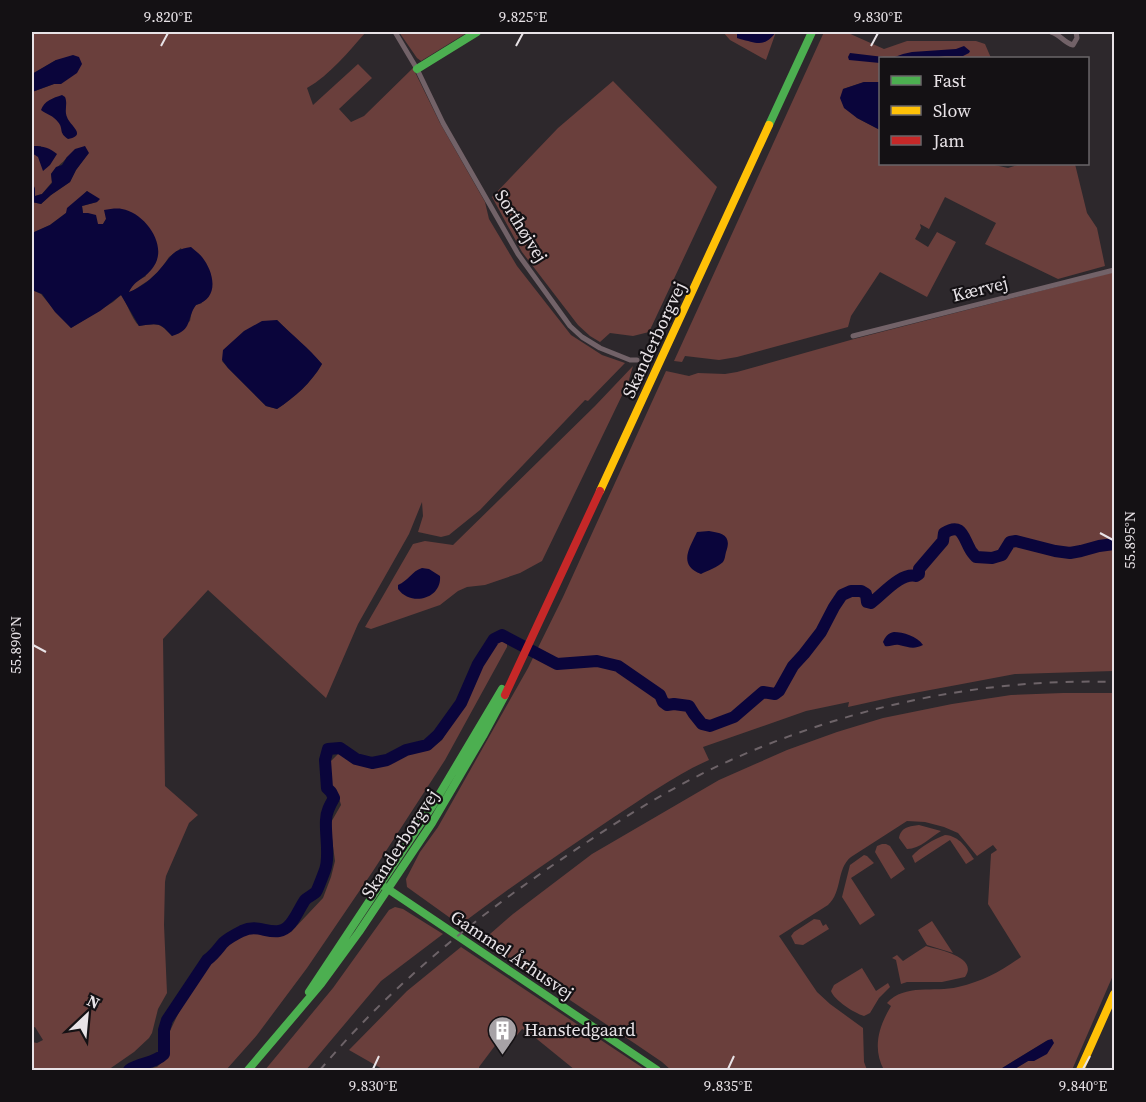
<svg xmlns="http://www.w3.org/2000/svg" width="1146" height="1102" font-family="'Source Serif 4',serif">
<rect width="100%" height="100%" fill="#2d282c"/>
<path fill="#6a3f3c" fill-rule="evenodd" d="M32,32H366C349,51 330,75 307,88L313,105L358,64L372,78L339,109L351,122L364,116L413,68L440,123L485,202L489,219L517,266L571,335L602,355L625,363L588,401L585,400L480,510L449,535L441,537L418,532L423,516L422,502L409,534L358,624L326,698L208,590L163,639L165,786L198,815L189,823L166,876L165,882L164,925L167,993L158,1009L152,1033L149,1038L134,1052L108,1070H32V1042L37,1043L43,1040L35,1027L32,1028V290L41,294L55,311L71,328L113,302L121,295C128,304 131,318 139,326C158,323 159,322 172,336L190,321L192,310L196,305L202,303L181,248L169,257L161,269L149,280L134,290L128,293L134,283L146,276L106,219L103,224H98L83,214L82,206L97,202L87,191L66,213L50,225L32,233V202L41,204L51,195L70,182L76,170L88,153L67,157C62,164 56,167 51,174L52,182L42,194L35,196V189L32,181V153L38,156L41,146H34L32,144V92L54,84L56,60L32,74ZM277,320L322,364C311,383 295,397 277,409L266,406L228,368L222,361Z
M399,32H468L421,61L417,58Z
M723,32H776L766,60L730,40Z
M824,32H846L884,49L907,41H976L985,44L991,58H880V82H864L843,89L857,118L880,130V164H990L1008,168L1020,164H1075L1087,213L1097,228L1105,266L1058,279L985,244L996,223L945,197L929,229L920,224L921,228L915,239L928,247L937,232L956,242L927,297L880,272L851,316L848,327L737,357L719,360L685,356L682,362L674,361Z
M613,81L717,187L649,332L633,336L610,333L600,342L590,336L578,325L522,252L492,197L558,128Z
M1114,272V671L1015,674L893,697L848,707L849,702L806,711L703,747L709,760C675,775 645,797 614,817C562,852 510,887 460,925L407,887L406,879L420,852L438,827L528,668L563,597L666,371L689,376L698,373L725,374L737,372L854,339Z
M633,366L628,383L542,561L520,573L485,585L467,587L458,591L440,605L371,629L365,627L413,544L425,541L453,545L595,406Z
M500,638L507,642V647L445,760L373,871L307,968L257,1035L226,1070H143L157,1067L168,1056L170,1031L179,1012L205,970L226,944L241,935L258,931L280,936L291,932L323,898L331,877L335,861L330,824L341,805L338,794L328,784L331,761L338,754L364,764L381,765L406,754L431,749L442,740L475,685C479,671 488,646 500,638Z
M1063,693H1114V973L1072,1070H1013L1028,1061L1048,1040L999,1070H884C872,1048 879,1026 891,1006L887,1003C905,983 934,993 958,987C984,981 999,972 1021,957L988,904L991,854L997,850L993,845L977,856L958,833L944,827L925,822L907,821L851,857C836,869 843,891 828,905L779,936L817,992L830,1004L863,1028L864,1062L867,1070H671L662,1062L637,1045L482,941L513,914L592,854L719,780L787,750L837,732L883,718L952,704L1011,695Z
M919,825L941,831C931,837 920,849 907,849L899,838C901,827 910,826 919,825Z
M945,835C960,836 966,848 974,859L966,864L950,840L915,863L912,856C920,847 934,839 945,835Z
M882,844H886L890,846L905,869L891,879L875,852L877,846Z
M864,855L867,856L874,863L851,878L875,915L860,925L842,897L850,865Z
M395,907L403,909L443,934L381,981L306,1070H265L333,988L389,910Z
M814,919L820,920L823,926L826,924L829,929L803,945L795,944L791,936L794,932Z
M932,921L953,953L927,945L918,930Z
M926,946C939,950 979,957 965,977L942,982H907L901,984L896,960L892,958L897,955L903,961Z
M461,947L646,1070H575L527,1031L522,1029L513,1040L506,1036L500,1039L479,1067V1070H384L349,1050L407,991Z
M862,968L876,991L888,983L890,987L879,998L870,1013L864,1016C854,1013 834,1000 831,991L834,985Z"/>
<path fill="#0a053b" d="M739,32H776C764,48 757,43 740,39L737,38V34Z
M964,46L970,51L969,53L963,56H945L932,58H880V63L849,60L848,57L850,53L892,58L903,54L912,52L956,49Z
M73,55L79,57L82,64L77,73L61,84H54L32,92V74L56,60Z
M864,82H880V130L857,118L844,108L840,98L843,89Z
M62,95L65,97C68,104 64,110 67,117C69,125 88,135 68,139C58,132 64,129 58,122C54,116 46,114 41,110C44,101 53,98 62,95Z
M32,144L34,146C43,146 50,148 57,154L50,165L43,171L38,157L32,153Z
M85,146L89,153L76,170L70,182L51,195L41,204L32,202V181L35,189V196L42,194L52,183L51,174L56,167L62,165L67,157L75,149Z
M87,191L100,199L97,202L82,206L83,213H88L96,215L98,224H103L106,219L104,210C110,209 117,208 122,209C145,213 168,245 154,266C146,279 135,279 129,292C140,288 153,278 160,269C172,256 171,250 191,247C194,250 199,253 202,257C214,272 220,298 196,305C186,319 193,330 172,336C160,322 158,323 139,326L121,295L100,311L71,328L55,312L42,294L32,290V233L50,225L66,213L67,208Z
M277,320C292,335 309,348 322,364C311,383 295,397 277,409L266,406L228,368L222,360L223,350L244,331L262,321Z
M709,531C723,533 732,536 726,552C725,556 725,559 723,562C718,567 707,571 701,574C678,565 689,549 697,532Z
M422,568L429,569L440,576C442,599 411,607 398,589V585C408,581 412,571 422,568Z
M894,632C903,632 917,636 923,645C913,650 909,647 899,645C894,644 890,647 885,646L883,642C885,637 888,633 894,632Z
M1052,1039L1054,1043L1047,1054L1034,1061H1028L1013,1070H999L1048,1040Z"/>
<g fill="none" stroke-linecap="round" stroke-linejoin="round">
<path stroke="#0a053b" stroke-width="12" d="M129,1070C140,1062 154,1064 164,1054V1030L167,1020L207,960C214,955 218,949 223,943C228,938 236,934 242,931C257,924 266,933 279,931C292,929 298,910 305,900C308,897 313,895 316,892C318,889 323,875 325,870C330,856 325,835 326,820C326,812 330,805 334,798L331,792L327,788L325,760L328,749L340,748L356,759L372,763L387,760L406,750L427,745L438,735L461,703L478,664L494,639L502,635L557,664L597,661L618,666L660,695L663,702L667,705L674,704L689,706L694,714L702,724L710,726L734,717L763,692L775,694L779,691L793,666L804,654L821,632L834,607L842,595L851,591H861L866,594L867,602L871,603C883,594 901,572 916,576L919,574V569L943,541L944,533C962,522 963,537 970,549C970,550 975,556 976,557L992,558L1002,555L1010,542L1016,541L1055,551L1070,553L1081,551L1099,546L1114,544"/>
<path stroke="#726268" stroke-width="5" d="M395,32L417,69L443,123L518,254L570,326L582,337L600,348L630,360H637
M1051,32C1060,34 1064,43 1073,45L1077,38L1076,32
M853,336L1114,270"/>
<path stroke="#4caf50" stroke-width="8" d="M417,69L477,32
M769,125L812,32
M385,887L657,1070
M309,992L433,805L502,689
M248,1070L321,984L359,932L432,823L483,736L505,695"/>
<path stroke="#ffc107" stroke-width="8" d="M600,491L769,125
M1080,1070L1114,994"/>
<path stroke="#c62828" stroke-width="8" d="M505,695L600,491"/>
<path stroke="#6d6368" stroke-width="2" stroke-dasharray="8 8" stroke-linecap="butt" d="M320,1070C387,990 467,924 553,865C610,826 668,788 731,760C851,706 983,678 1114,682"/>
</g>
<path fill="none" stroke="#e8e3e7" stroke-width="2" d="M161,46L168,33M516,46L523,33M871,46L878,33M1100,533L1113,540M33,645L46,652M373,1069L379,1056M728,1069L734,1056M1083,1069L1090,1056"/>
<defs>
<symbol id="building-pin" viewBox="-11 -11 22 30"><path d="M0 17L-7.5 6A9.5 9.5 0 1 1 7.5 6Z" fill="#a7a2a6" stroke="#141114"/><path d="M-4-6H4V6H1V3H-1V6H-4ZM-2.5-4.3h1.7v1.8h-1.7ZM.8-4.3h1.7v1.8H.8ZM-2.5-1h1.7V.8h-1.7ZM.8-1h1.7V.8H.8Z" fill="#fff"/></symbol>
</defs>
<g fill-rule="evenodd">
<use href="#building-pin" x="486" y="1014" width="33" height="45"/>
</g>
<g text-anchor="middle" stroke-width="4.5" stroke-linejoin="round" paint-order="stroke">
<g font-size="18" fill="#e8e3e7" stroke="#141114">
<text transform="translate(521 226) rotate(58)" y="6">Sorthøjvej</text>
<text transform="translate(980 289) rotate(-14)" y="6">Kærvej</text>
<text transform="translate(654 340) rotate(-65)" y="6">Skanderborgvej</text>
<text transform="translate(400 844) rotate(-57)" y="6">Skanderborgvej</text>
<text transform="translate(512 955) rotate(34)" y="6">Gammel Århusvej</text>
</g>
<g font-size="18" fill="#e8e3e7" stroke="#141114" text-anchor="start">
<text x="524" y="1036">Hanstedgaard</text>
</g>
</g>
<rect width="1146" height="1102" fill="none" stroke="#141114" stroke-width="66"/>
<rect x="879" y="57" width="210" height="108" fill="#141114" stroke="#696568" stroke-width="1.5"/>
<rect x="891" y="76" width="30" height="9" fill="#4caf50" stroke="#696568" stroke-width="1.5"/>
<text x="933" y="87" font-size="18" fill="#e8e3e7">Fast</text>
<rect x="891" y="106" width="30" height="9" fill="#ffc107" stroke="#696568" stroke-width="1.5"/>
<text x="933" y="117" font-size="18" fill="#e8e3e7">Slow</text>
<rect x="891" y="136" width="30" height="9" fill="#c62828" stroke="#696568" stroke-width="1.5"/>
<text x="933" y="147" font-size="18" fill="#e8e3e7">Jam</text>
<g transform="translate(87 1015) rotate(26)" stroke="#141114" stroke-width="4.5" paint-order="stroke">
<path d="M0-4.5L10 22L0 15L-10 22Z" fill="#e8e3e7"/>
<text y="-9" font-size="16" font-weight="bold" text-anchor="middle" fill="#e8e3e7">N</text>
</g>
<rect x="33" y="33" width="1080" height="1036" fill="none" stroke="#e8e3e7" stroke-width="2"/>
<g font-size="15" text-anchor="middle" fill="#e8e3e7">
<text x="168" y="22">9.820°E</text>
<text x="523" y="22">9.825°E</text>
<text x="878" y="22">9.830°E</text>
<text transform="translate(1130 540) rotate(-90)" y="5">55.895°N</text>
<text transform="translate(16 645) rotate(-90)" y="5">55.890°N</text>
<text x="373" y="1091">9.830°E</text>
<text x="728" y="1091">9.835°E</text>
<text x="1083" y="1091">9.840°E</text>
</g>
</svg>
